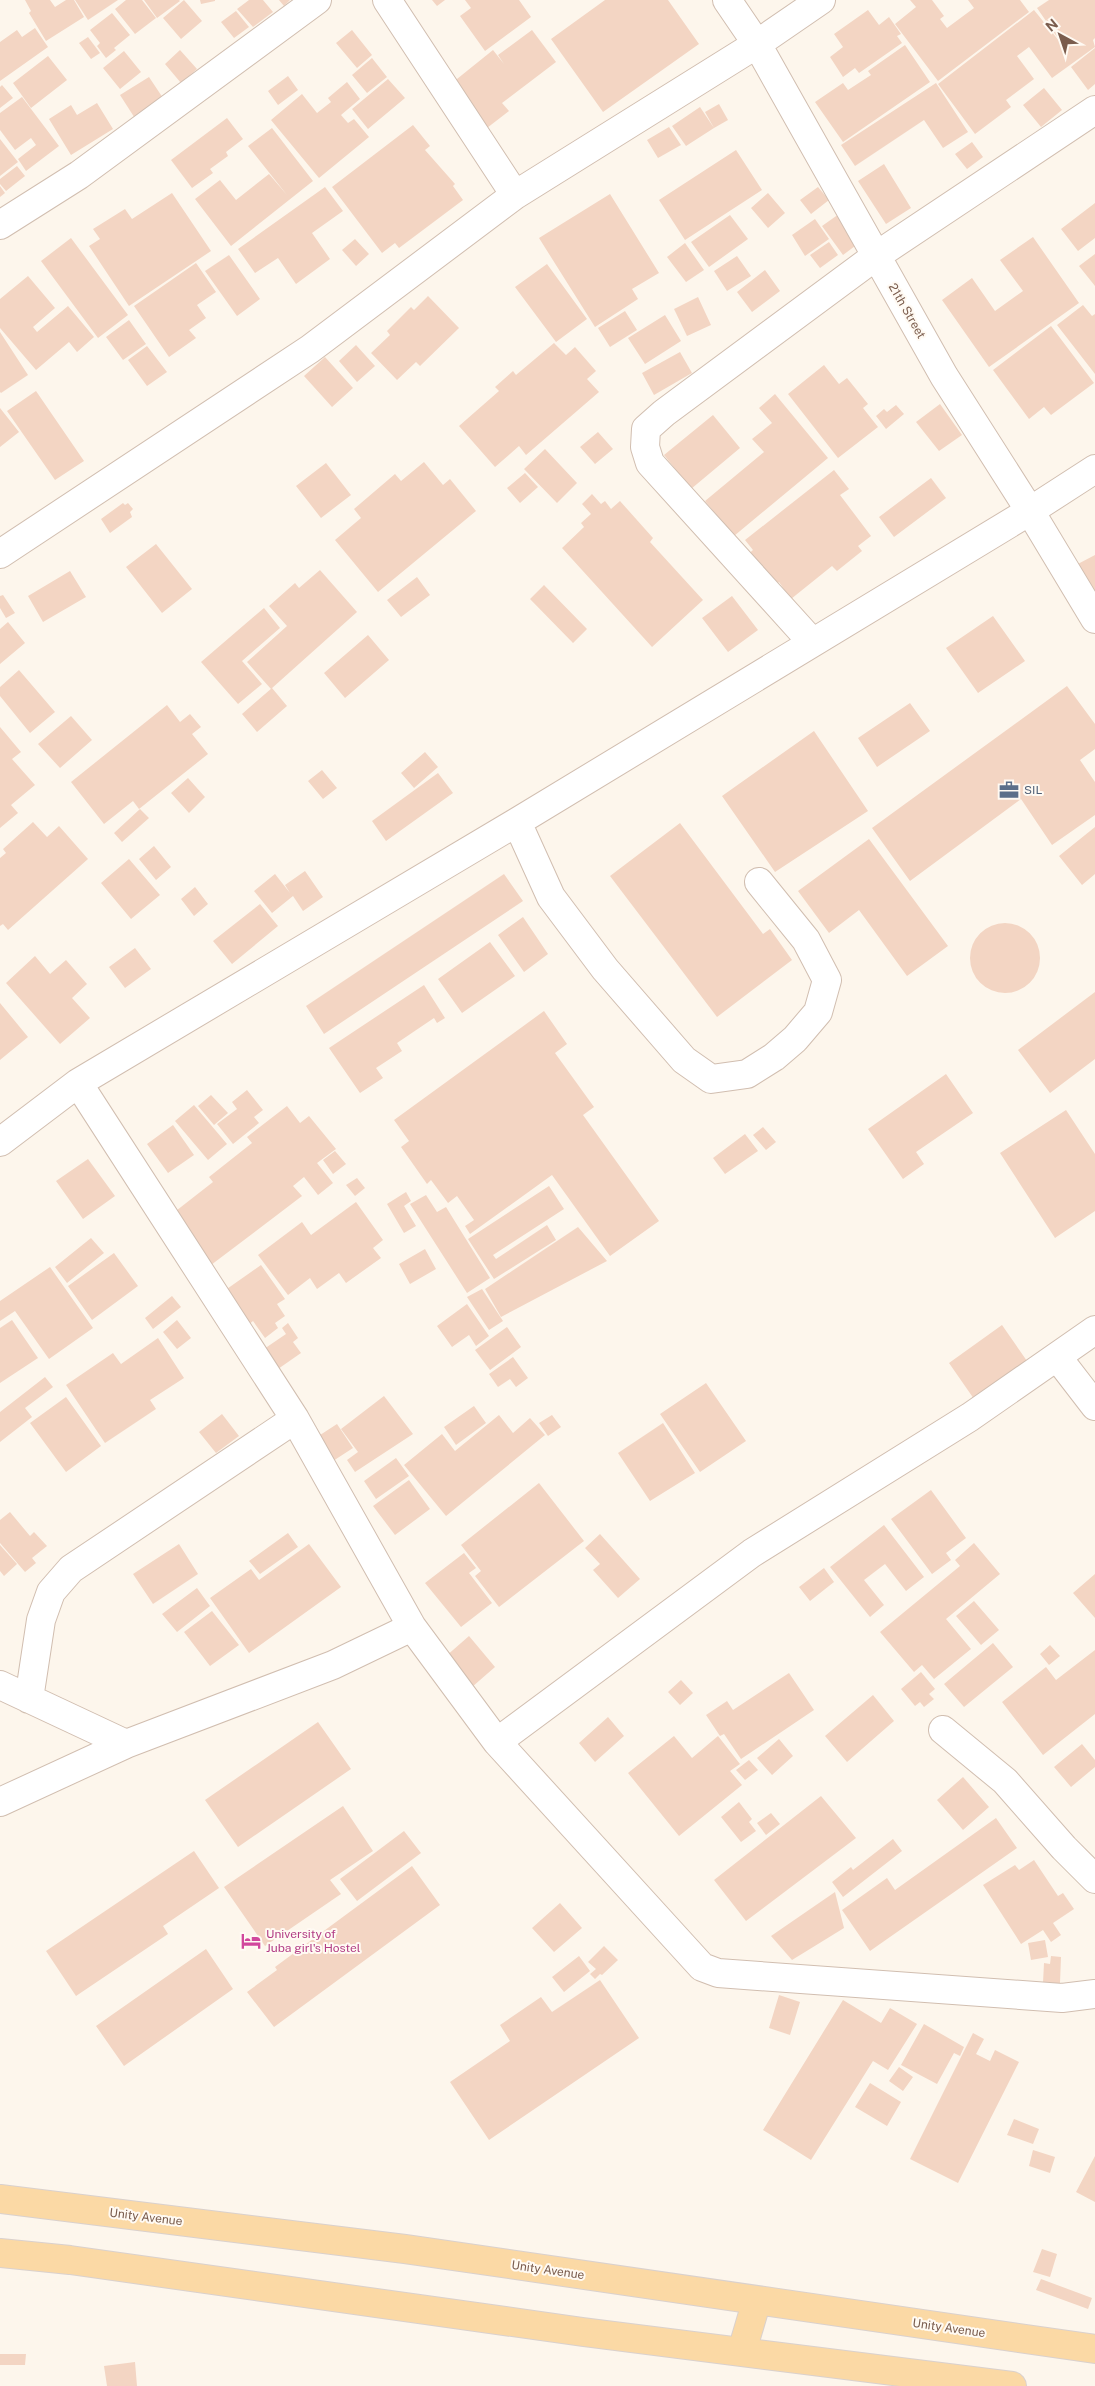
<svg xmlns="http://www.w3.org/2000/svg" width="1095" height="2386" font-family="'Public Sans',sans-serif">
<rect width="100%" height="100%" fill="#fdf6ec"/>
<path fill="#f3d5c3" d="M25,0H50L55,7L66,0H74L84,17L46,41L29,13L31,11Z
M75,0H118L88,20Z
M126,0H142L156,18L135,34L115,9Z
M144,0H179L180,1L157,18Z
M184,0L202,21L181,39L163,18Z
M200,0H215V1L201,4Z
M249,0H263L273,12L253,27L237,9Z
M279,0H290L284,6Z
M432,0H445L437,6Z
M465,0H519L531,17L485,51L460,16L471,8Z
M605,0H668L699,44L603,112L551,39Z
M910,0H932L944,16L940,19L947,28L974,8L968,0H1020L1029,12L938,81L895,24L916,7Z
M1049,0H1095V38L1093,40L1095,47L1052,78L1029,47L1017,56L1034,79L1006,100L1011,107L975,134L938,84L1034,10L1064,47L1037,8Z
M868,10L879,25L889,17L901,34L897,36L902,43L859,73L855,68L843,77L830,57L843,47L834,34Z
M236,11L249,27L234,38L221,22Z
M112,13L130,35L114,48L116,50L106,58L97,46L100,43L90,30Z
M35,28L48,47L0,81V42L17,30L22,37Z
M352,30L372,55L357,68L336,43Z
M532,30L556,62L502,103L509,111L487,128L452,83L493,50L504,64L498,55Z
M88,37L100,53L91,59L79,43Z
M905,45L930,82L843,142L815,102L843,83L848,90L871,75L868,71Z
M1095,48V84L1088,90L1071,67Z
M180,50L197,69L181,83L165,64Z
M124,51L141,72L120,89L103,68Z
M48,56L67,80L31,108L13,83Z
M372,58L387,77L367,93L352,75Z
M288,76L298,90L278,105L268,91Z
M149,77L167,104L138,123L120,95Z
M388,79L405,98L368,129L352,109Z
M347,82L360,99L341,115L348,123L354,119L369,137L319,178L271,120L302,94L317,113L331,102L328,98Z
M936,83L968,132L943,148L924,120L855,166L841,145Z
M2,85L13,98L0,108V87Z
M1044,88L1062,110L1041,127L1023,105Z
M22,97L59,146L26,171L18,159L36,145L31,138L15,150L0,130V113Z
M97,103L113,129L71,155L49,119L71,105L77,115Z
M719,104L728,120L714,128L705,112Z
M700,107L714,128L686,146L672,126Z
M227,118L243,139L226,152L228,156L210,169L213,173L192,188L171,160Z
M413,125L430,146L425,150L455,184L453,186L463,200L399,248L395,243L382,253L332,187Z
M669,127L681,145L658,158L647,140Z
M272,128L313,181L231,246L195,199L220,180L236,200L269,174L287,195L248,146Z
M0,139L18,162L0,176Z
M972,142L983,157L967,169L955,154Z
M736,150L762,190L685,240L659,200Z
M884,164L911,208L886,224L858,181Z
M17,166L25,176L6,191L0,184V179Z
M0,186L5,193L0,197Z
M325,187L343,211L312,233L330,259L296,284L278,258L255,273L238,249Z
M818,187L829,200L811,214L800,200Z
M172,193L211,251L129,306L89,246L100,239L93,229L125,209L132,219Z
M768,193L785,213L768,228L751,208Z
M610,194L659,273L632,289L638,299L595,327L539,238Z
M1095,203V238L1078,251L1061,229Z
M839,214L859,243L843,255L822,226Z
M730,215L748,239L709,267L691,242Z
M815,219L829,239L805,256L792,235Z
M1033,237L1079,303L989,367L942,300L972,278L995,311L1023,291L1000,260Z
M71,238L128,315L98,338L41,261Z
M355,239L369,254L356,266L342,250Z
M829,242L838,255L820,268L810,255Z
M685,243L704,270L686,282L667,257Z
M1095,254V286L1079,266Z
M229,255L260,299L237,316L205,271Z
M737,256L751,276L727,291L714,271Z
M196,263L216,292L197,305L206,318L189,330L196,338L169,357L134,306Z
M547,264L587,319L556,342L515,287Z
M765,270L780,291L752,312L737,292Z
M28,276L55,308L33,327L37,332L68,306L94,337L77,352L69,342L36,370L0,328V299Z
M428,296L459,328L420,366L416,362L397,380L371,353L390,335L387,331L411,307L414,310Z
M698,297L711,325L687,336L674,309Z
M1083,305L1092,316L1095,314V374L1057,325Z
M625,311L637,330L610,347L598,328Z
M665,315L681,341L645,364L628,338Z
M129,320L146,344L123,360L106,337Z
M1051,326L1094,383L1051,415L1044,407L1029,419L993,370Z
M0,332L28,375L1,393L0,392Z
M554,343L566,355L575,347L596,371L587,379L599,392L526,455L519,446L495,467L459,426L499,391L495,387L513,371L516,375Z
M356,345L375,366L357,382L339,361Z
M147,346L167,372L147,386L128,360Z
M680,352L692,373L654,395L642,373Z
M325,357L353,388L332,407L304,376Z
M824,365L839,384L847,378L868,404L863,408L878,427L838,458L788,394Z
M36,391L84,461L55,480L7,411Z
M775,394L828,458L734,536L705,501L764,452L752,439L772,423L759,408Z
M940,404L962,435L939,451L916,422Z
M896,405L904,414L886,429L876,416L884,409L887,412Z
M0,408L19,432L0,447Z
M713,415L740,448L691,489L664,455Z
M598,432L613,449L595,464L580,447Z
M545,449L577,483L557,503L524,469Z
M424,462L443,485L450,479L476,511L378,592L335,540L361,518L354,509L395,474L401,481Z
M326,463L351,495L321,518L296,486Z
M834,470L849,489L840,495L871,536L858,546L862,551L837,571L832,566L791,599L779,582L770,590L745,557L753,550L745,540Z
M525,473L538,487L520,503L507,488Z
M931,478L946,498L894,537L879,517Z
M592,494L601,504L605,501L611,509L620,501L653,538L650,542L703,600L652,647L562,548L584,527L581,523L591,514L582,504Z
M123,503L125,505L128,503L133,509L130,512L132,517L110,533L101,519Z
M156,544L192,589L162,613L126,567Z
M1095,555V605L1074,566Z
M320,570L357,612L271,689L247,662L287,626L269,606L295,583L299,588Z
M70,571L86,597L43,622L28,596Z
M417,577L430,595L401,617L387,600Z
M544,585L587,629L573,643L530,599Z
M3,595L15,613L6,618L0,608V596Z
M732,596L758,630L728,652L702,618Z
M264,608L280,628L242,661L262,684L238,704L201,662Z
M993,616L1025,661L978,693L946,648Z
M8,622L25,643L0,664V629Z
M368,635L389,660L345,698L324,673Z
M19,670L55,712L30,733L0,696V687Z
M1067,686L1095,724V749L1080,760L1095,782V815L1052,845L1021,799L910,881L872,828Z
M272,688L287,706L257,732L242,714Z
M910,703L930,731L877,767L858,738Z
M167,705L180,722L190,714L201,727L192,734L208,754L139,809L133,801L104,824L71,782Z
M71,716L92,740L60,768L38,744Z
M0,727L21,752L12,759L35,785L11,805L18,813L0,828Z
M814,731L868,811L775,872L722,796Z
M425,752L438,767L414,788L401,773Z
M322,770L337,788L323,799L308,781Z
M438,773L453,793L386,841L372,821Z
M188,778L205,797L189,813L171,793Z
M140,809L149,818L122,842L114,833Z
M33,822L47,837L59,826L88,859L8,930L3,924L0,926V858L6,853L3,849Z
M680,823L763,934L770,929L792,960L717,1017L610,876Z
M1095,827V874L1082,885L1059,856Z
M869,839L948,946L907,976L859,910L829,933L798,891Z
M154,846L171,867L156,880L139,859Z
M129,859L160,895L131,919L101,883Z
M305,871L323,897L303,911L293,896L272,913L254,891L275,874L290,893L285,885Z
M504,874L523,901L324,1034L306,1006Z
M195,887L208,904L194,916L181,899Z
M260,904L278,926L232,964L213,941Z
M523,917L548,954L524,972L498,935Z
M970 958a35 35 0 1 1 70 0a35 35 0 1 1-70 0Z
M490,942L515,976L462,1013L438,979Z
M135,948L151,969L125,988L109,967Z
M35,956L50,974L66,960L87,984L72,998L90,1018L60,1044L6,983Z
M424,985L445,1018L437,1023L434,1018L397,1043L402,1051L376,1068L383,1078L360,1093L329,1048Z
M1095,992V1059L1050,1093L1018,1050Z
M0,1003L28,1037L0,1060Z
M544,1011L567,1044L555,1053L594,1107L583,1115L659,1221L610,1256L552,1175L470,1234L465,1226L474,1220L457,1196L448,1203L431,1180L427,1184L401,1147L409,1141L394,1120Z
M946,1074L973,1113L916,1152L924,1164L903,1179L868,1129Z
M247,1090L263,1110L254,1117L259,1123L233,1144L217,1124L237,1109L232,1102Z
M211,1095L228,1113L214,1125L198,1106Z
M194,1105L227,1144L208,1160L175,1121Z
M287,1106L300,1123L309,1116L336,1149L317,1163L333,1183L318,1195L304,1177L293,1186L302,1196L211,1265L172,1214L213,1182L209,1177L252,1143L247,1137Z
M1066,1110L1095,1154V1211L1055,1238L1000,1153Z
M173,1125L194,1155L168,1173L147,1144Z
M763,1127L776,1142L766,1150L753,1135Z
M745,1134L758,1151L725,1174L713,1158Z
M335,1151L346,1164L333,1174L323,1160Z
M88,1159L115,1196L83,1219L56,1181Z
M357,1178L365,1188L355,1196L346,1185Z
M549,1186L564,1209L493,1255L496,1259L547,1225L556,1240L494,1279L468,1239Z
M406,1192L411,1201L404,1206L416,1226L404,1233L387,1204Z
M426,1195L437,1212L446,1207L490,1278L467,1293L410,1204Z
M356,1202L383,1240L373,1248L381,1258L346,1283L339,1273L317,1289L310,1278L288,1295L258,1255L302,1222L311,1235Z
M578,1227L607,1261L501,1317L485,1289Z
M91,1238L104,1253L67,1283L55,1267Z
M425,1249L436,1269L410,1284L399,1264Z
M114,1253L138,1286L92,1320L68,1286Z
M261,1265L285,1299L277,1304L285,1316L275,1323L278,1328L265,1338L253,1321L248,1325L224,1291Z
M50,1267L93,1328L49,1359L15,1311L0,1321V1301Z
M482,1289L503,1321L489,1330L467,1297Z
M172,1296L181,1307L153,1329L145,1318Z
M467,1304L489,1336L476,1346L469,1335L452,1347L437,1326Z
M12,1320L38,1358L0,1383V1328Z
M177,1320L191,1338L177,1349L163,1332Z
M288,1323L298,1338L293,1342L301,1353L278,1369L264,1349L286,1334L282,1328Z
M1002,1325L1027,1361L974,1399L949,1363Z
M507,1327L521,1347L490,1370L475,1350Z
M158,1338L184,1378L150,1400L156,1409L105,1443L66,1385L113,1353L121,1364Z
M513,1357L528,1378L516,1387L510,1379L498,1387L489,1374Z
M45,1377L53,1387L25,1408L32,1417L0,1442V1412Z
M706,1383L746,1441L700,1472L660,1414Z
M384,1396L413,1434L355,1472L347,1460L358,1452L341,1429Z
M66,1397L101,1446L66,1472L30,1423Z
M474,1406L486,1423L456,1445L444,1427Z
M222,1414L239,1436L216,1453L199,1432Z
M499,1415L513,1433L530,1418L545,1435L446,1516L404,1465L442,1434L455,1451Z
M552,1415L561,1427L548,1436L539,1423Z
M663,1423L695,1473L650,1501L618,1453Z
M337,1424L353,1448L333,1461L317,1437Z
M396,1458L409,1476L376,1499L364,1481Z
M409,1480L430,1509L395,1535L373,1506Z
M539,1483L584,1541L499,1607L475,1576L481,1571L461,1545Z
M931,1490L966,1538L946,1553L951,1560L932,1574L891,1519Z
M10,1512L30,1536L34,1532L47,1546L32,1558L36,1563L25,1572L0,1543V1520Z
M884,1525L924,1577L906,1591L885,1564L864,1580L884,1605L870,1617L830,1567Z
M288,1533L298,1547L260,1574L249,1561Z
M600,1534L640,1579L618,1598L593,1570L600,1564L585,1548Z
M974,1543L1000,1574L946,1619L971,1649L934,1679L922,1665L914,1672L880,1632L960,1566L955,1560Z
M179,1544L198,1574L153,1604L133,1574Z
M309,1544L341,1587L249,1653L210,1598L251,1569L259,1580Z
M0,1545L17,1564L4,1576L0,1571Z
M464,1553L476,1568L469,1573L492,1603L461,1627L425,1583Z
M824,1568L834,1582L810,1601L799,1587Z
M1095,1574V1618L1073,1593Z
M197,1588L210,1606L177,1632L162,1614Z
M974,1601L999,1630L981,1645L956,1616Z
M212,1611L239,1645L210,1666L184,1632Z
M469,1636L495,1667L472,1687L445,1657Z
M993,1643L1013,1667L964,1707L944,1684Z
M1050,1645L1060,1656L1049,1665L1040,1654Z
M1095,1650V1714L1043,1755L1002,1702L1046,1667L1056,1680Z
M921,1672L935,1689L929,1694L934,1699L924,1707L920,1702L915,1706L901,1689Z
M789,1673L814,1710L741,1759L724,1734L720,1736L706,1715L727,1701L733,1710Z
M681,1680L693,1693L680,1705L668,1692Z
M873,1695L894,1721L847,1762L825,1736Z
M608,1717L624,1736L595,1762L579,1743Z
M318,1722L351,1769L238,1847L205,1800Z
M674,1736L692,1758L718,1736L740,1764L730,1771L742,1785L679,1836L628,1773Z
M779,1739L793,1756L772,1775L757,1758Z
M1082,1744L1095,1760V1767L1071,1787L1054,1767Z
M749,1760L758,1770L745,1780L736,1770Z
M963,1777L989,1807L963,1830L937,1800Z
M821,1796L856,1838L746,1921L714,1880Z
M739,1802L752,1819L749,1822L756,1831L741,1842L721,1817Z
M343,1806L373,1851L330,1880L341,1894L265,1946L224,1887Z
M771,1813L780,1824L766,1835L757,1823Z
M996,1818L1017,1848L870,1951L842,1910L887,1878L895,1890Z
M404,1831L421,1853L357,1901L340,1879Z
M893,1839L902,1851L843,1897L832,1882L851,1867L853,1870Z
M194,1851L219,1888L163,1926L168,1934L76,1996L46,1951Z
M1034,1860L1058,1896L1063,1893L1074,1909L1053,1923L1061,1935L1051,1942L1043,1930L1021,1944L983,1885L1015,1865L1019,1870Z
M412,1866L440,1905L274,2027L247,1992L277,1970L275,1967Z
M835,1892L844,1928L792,1960L771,1936Z
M560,1903L582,1928L554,1952L532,1928Z
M1045,1940L1048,1957L1031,1960L1028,1943Z
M604,1946L618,1960L602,1975L600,1974L595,1979L590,1974L596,1969L588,1962Z
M206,1949L233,1989L124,2066L96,2026Z
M579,1956L590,1971L564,1992L552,1977Z
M1051,1956L1061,1957L1060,1983H1043L1044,1963L1050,1964Z
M600,1980L639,2038L489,2140L450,2082L510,2041L500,2025L541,1997L552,2012Z
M779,1995L800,2002L790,2035L769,2028Z
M843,2000L881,2023L890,2008L917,2024L888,2070L873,2061L811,2160L763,2130Z
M924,2024L964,2047L960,2056L954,2053L937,2084L901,2065Z
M973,2033L984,2039L976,2054L990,2061L995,2050L1019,2062L958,2183L910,2159Z
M899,2067L913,2077L903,2091L889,2081Z
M870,2083L901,2102L887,2126L855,2107Z
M1014,2119L1039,2129L1033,2144L1007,2135Z
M1033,2150L1055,2157L1050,2173L1029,2166Z
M1095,2156V2202L1076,2192Z
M1042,2249L1057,2254L1050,2277L1033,2272Z
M1041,2279L1092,2298L1088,2309L1036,2290Z
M0,2354H26L25,2365H0Z
M135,2362L137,2386H107L104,2366Z"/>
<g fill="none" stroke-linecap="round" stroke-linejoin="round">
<defs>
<path id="minor" d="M387,0L515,195
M727,0L757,44L944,376L1030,511L1095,619
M0,225L79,175L317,0
M0,554L310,349L515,195L757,44L821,0
M812,642L650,463L645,447L646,429L664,413L876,256L1095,110
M517,822L551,897L605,969L684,1060L711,1079L747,1074L774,1057L795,1039L818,1012L827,980L806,940L759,882
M78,1083L295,1419L412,1627L497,1742L702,1967L718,1973L1062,1998L1095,1994
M0,1142L78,1083L517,822L1030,511L1095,469
M1058,1358L1095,1406
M0,1685L126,1744
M29,1699L41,1620L51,1592L71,1569L295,1419
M943,1730L1005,1781L1064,1848L1095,1879
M497,1742L752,1553L970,1417L1095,1330
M0,1802L126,1744L333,1665L412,1627"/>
<path id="primary" d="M0,2199L405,2249L1095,2349
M0,2253L70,2260L583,2332L1012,2386
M742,2351L757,2300"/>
</defs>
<use href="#minor" stroke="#d1beb0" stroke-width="30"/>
<use href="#primary" stroke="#dad1cd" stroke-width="30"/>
<use href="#minor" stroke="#fff" stroke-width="28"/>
<use href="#primary" stroke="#fbd9a5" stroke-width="28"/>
</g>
<defs>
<symbol id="office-bare" viewBox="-9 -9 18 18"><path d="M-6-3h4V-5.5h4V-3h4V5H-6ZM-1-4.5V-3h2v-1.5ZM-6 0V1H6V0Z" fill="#5c6f8a" stroke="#fffaf3" stroke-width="2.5" paint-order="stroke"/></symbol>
<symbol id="hotel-bare" viewBox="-9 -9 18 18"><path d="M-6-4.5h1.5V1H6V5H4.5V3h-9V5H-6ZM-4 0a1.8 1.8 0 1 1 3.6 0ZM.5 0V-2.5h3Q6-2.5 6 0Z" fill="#d1479c" stroke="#fffaf3" stroke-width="2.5" paint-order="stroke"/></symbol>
</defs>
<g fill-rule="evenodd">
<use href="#office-bare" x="995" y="776" width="28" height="28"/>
<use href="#hotel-bare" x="237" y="1927" width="28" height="28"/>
</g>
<g text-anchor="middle" stroke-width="4" stroke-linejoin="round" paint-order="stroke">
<g font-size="12" fill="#7a5c4d" stroke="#fffaf3">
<text transform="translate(907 311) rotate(60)" y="4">21th Street</text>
<text transform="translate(146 2217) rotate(7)" y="4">Unity Avenue</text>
<text transform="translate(548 2270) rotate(8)" y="4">Unity Avenue</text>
<text transform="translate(949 2328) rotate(8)" y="4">Unity Avenue</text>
</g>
<g font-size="12" fill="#4e5e75" stroke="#fffaf3" text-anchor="start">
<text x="1024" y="794">SIL</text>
</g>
<g font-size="12" fill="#b23c85" stroke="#fffaf3" text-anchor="start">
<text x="266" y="1938">University of<tspan x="266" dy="14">Juba girl's Hostel</tspan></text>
</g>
</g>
<g transform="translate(1060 35) rotate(320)" stroke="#fffaf3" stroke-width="4" paint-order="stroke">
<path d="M0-4L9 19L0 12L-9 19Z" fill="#7a5c4d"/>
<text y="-8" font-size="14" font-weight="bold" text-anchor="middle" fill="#7a5c4d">N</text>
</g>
</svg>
